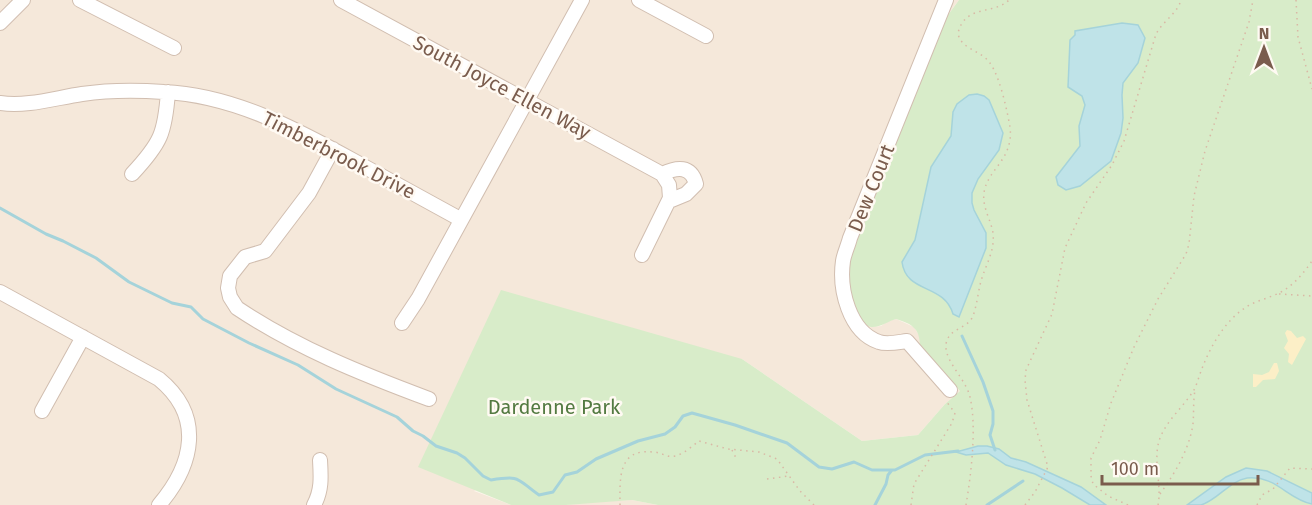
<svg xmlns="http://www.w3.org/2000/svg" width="1312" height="505" font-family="'Fira Sans',sans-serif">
<rect width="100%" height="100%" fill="#fdf6ec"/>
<path fill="#f5e8da" d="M0,0H959L948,15L852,251L872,327L881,326L888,321L896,319L914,327L920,337V347L960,391L945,404L918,435L862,441L742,359L474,491L511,505H0Z
M632,500L658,505H566L575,503Z"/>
<path fill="#d8ecc9" d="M959,0H1312V505H658L632,500L566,505H511L418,467L501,290L742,359L862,441L918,435L945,404L960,391L920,347C920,329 913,324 896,319C888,321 880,328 871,327C854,323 847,286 848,271C850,246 865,221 874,198C898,137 923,76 948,15Z"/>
<path fill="#fcefc7" d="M1287,330L1291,331L1297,338L1303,336L1306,339L1292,365L1288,362L1289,354L1284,348L1288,341L1285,333Z
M1274,363H1277L1279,371L1275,379L1263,380L1256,387H1253V374L1262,375L1269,372Z"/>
<path fill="#bfe3e8" stroke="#a5d3da" stroke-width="1.5" d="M1122,23L1138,25L1145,38L1138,63L1123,83L1122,95L1123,118L1121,133L1111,161L1080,186L1066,190L1058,185L1056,177L1080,146L1079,126L1085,105L1082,96L1068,87L1070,40L1075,35V31Z
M977,94L984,96L989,100L1003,133L999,150L978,179L972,193V203L974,210L986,233V248L959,317L953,314C944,283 906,294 902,262L915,240L931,167L951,136L953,112L957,104L969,95Z
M978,446H987L999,449L1011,458L1026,462L1081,487L1106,505H1090L1062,488L1035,474L1006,465L988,453L966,455L956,452Z
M1246,468L1267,471L1312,493V504C1287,499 1276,475 1247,478C1229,481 1218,500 1201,505C1197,505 1191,505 1187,505L1226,477Z"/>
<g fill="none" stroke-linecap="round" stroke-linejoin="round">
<path stroke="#a5d3da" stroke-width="3" d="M0,208L46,234L63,241L96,258L129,282L172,303L191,307L203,319L249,343L298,365L336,389L397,417L413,431L423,436L436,446L457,453L465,458L483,476L491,480C522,475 516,479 539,495L553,492L565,475L577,472L596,459L638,441L665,434L675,427L683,416L692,413L735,425L787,443L819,467L832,469L854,462L872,470H895L925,455L958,451
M962,336L983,382L993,411V424L990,435L995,450
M875,505L886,484L888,475L892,470
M987,505L1023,481"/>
<defs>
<path id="minor" d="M80,0L174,48
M341,0L662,174L669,185L670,198L642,255
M639,0L706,36
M946,0L850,238C848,246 844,254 843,261C839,289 849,332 879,342C887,345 899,342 907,341L950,390
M0,23L23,0
M0,103C27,107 55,98 82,94C109,90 136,90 164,92C233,95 296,129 356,162C391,181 426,200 460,219
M333,149L309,193L265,251L245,257L230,276L228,288L230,297L237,308C297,348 362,374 429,399
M132,174C161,143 165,133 168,92
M662,174C677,167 691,165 696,184L686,194L669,201
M0,292L159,379C204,416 194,464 159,505
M402,323L418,299L582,0
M42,411L83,337
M314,505C322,490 321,477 320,460"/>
</defs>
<use href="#minor" stroke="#d1beb0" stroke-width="16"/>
<path stroke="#d9b8a5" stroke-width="1.5" stroke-dasharray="1.5 4.5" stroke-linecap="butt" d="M1296,0L1298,37L1312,89
M1279,294L1312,296
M732,450L737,460
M767,479L789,476
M1160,494C1175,473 1189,450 1193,424C1194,413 1193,402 1195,390
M620,505C620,480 617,448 653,452C661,452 667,458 675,456C684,454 692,446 699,441L728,449L759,452L777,459L800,491L814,505
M911,505L914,484L952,423L955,413L946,401
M966,505C971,475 977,427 970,397C966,379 944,361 946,344C949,327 967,330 973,316C977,305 978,292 981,281C986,264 995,251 993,233C991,220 982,207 984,193C987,169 1014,160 1010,127C1007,110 1000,77 990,63C981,50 960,49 958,33C965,4 994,15 1009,0
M1025,505L1035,492L1048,467L1027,400L1025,380L1026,370L1052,314L1065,248L1086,203L1112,165L1124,141L1156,34C1163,21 1177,14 1181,0
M1128,505L1108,496L1093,484L1091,476V458L1100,440L1111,403L1134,347L1158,299L1186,254L1189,244L1194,196L1205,151L1249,22L1253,0
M1158,505C1162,486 1153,462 1159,441C1165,421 1185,406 1195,388C1198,381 1200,373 1203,366C1211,346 1224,323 1242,310C1253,301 1267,299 1279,293C1293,286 1303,274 1312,261
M1257,505L1262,495L1273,489L1290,468L1312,469"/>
<use href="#minor" stroke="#fff" stroke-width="14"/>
</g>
<g text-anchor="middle" stroke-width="5" stroke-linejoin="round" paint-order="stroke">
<g font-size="20" fill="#7a5c4d" stroke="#fffaf3">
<text transform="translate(502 87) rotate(28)" y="7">South Joyce Ellen Way</text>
<text transform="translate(339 155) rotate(27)" y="7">Timberbrook Drive</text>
<text transform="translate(871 188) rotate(-68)" y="7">Dew Court</text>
</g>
<g font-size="20" fill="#537a41" stroke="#fffaf3">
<text x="554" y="414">Dardenne Park</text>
</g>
</g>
<g transform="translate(1264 48)" stroke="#fffaf3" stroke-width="4.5" paint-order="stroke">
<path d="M0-4.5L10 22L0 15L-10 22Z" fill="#7a5c4d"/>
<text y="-9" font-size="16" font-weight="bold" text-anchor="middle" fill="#7a5c4d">N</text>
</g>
<path d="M1102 475v9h156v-9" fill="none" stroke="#7a5c4d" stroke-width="3"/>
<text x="1111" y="475" font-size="18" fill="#7a5c4d" stroke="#fffaf3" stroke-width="4.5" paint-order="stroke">100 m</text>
</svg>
